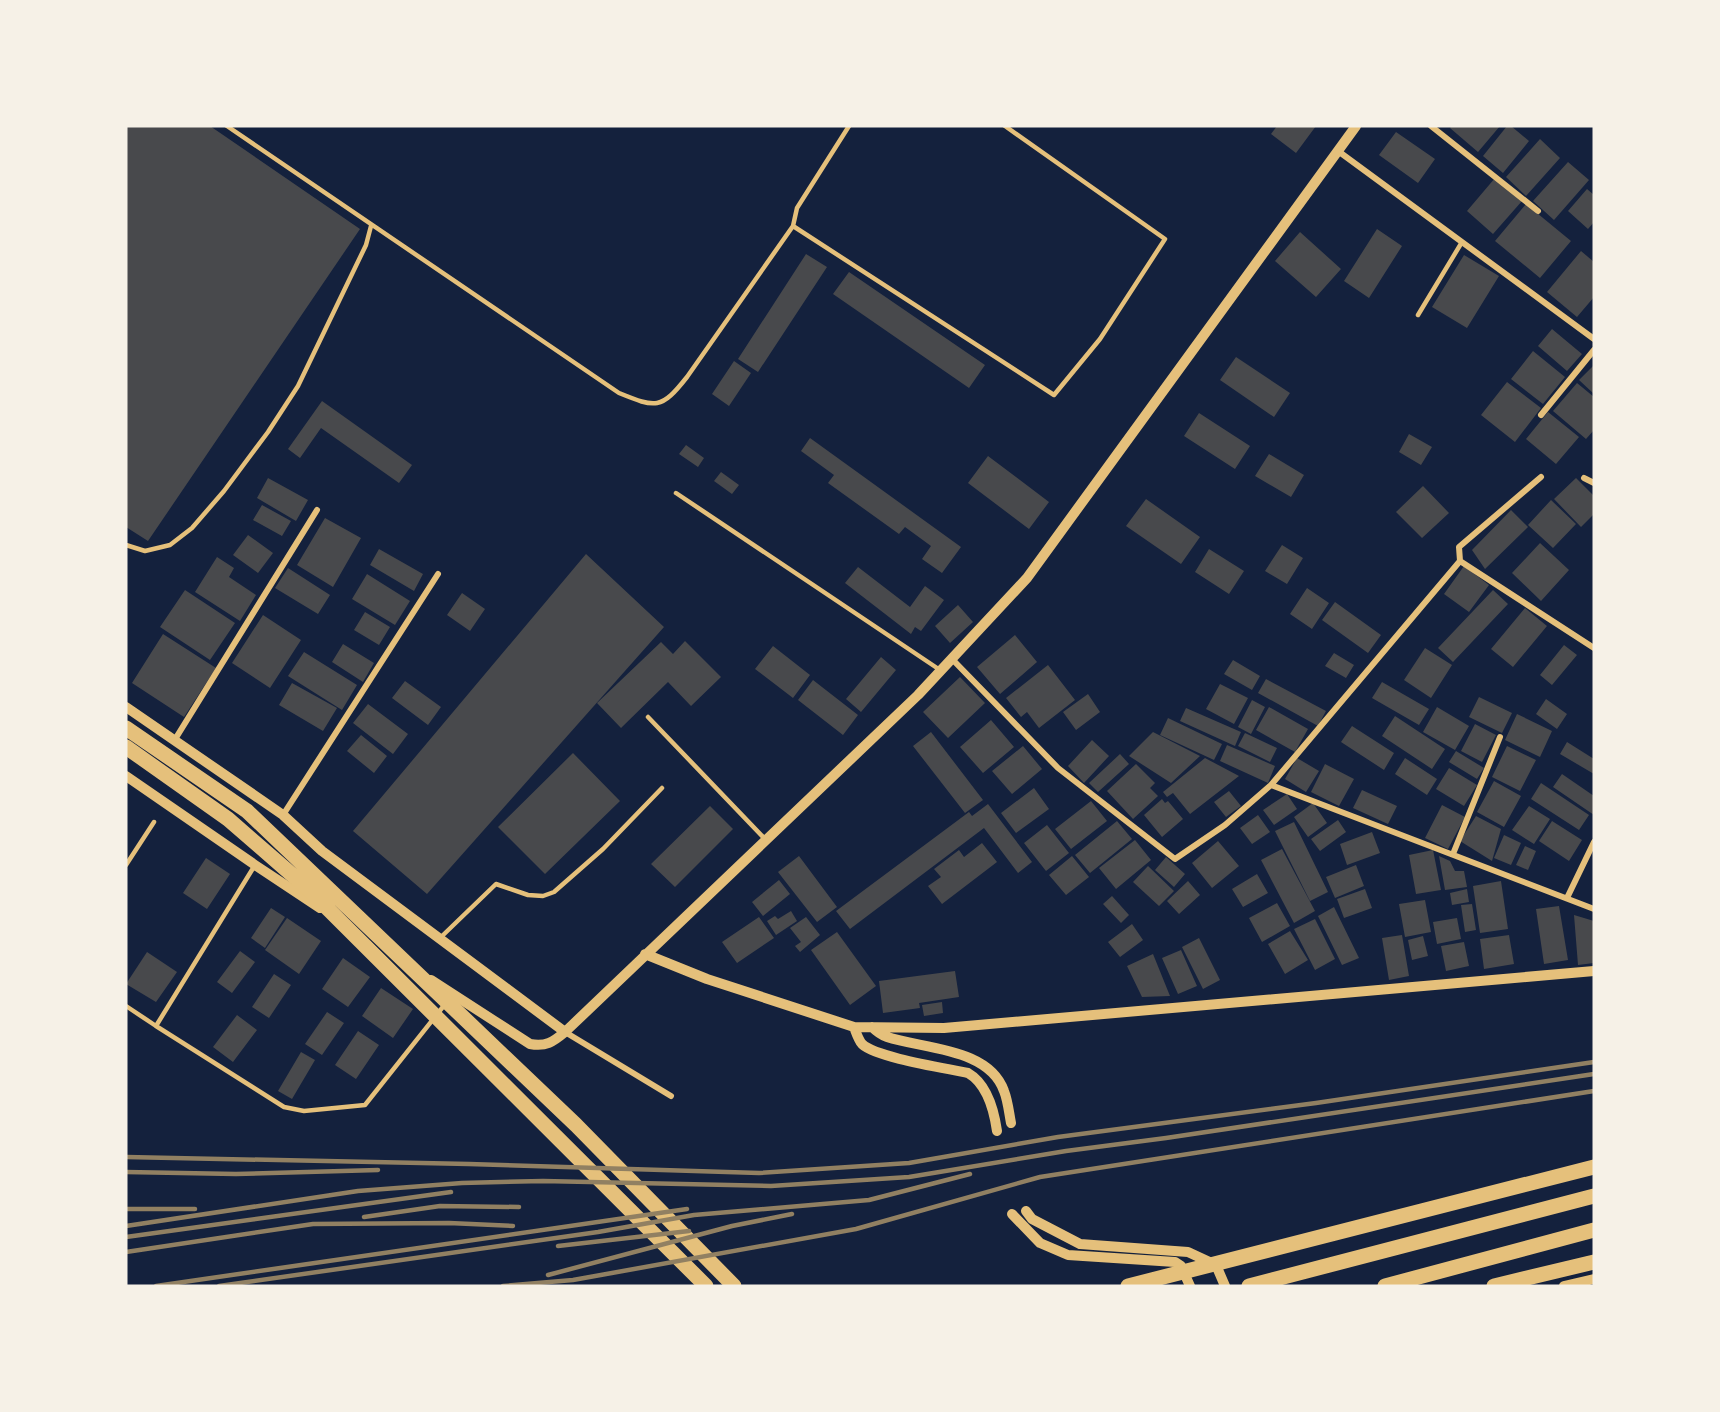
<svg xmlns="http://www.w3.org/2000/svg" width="1720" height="1412" font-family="Poppins,sans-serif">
<rect width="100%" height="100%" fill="#14213d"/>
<path fill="#48494c" d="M126,126H210L360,229L148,541L126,527Z
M1277,126H1316L1296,153L1271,134Z
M1452,126H1500L1478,152L1450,128Z
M1507,126H1511L1529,141L1503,173L1483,156Z
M1396,132L1435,159L1418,183L1379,155Z
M1540,139L1560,158L1526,196L1506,177Z
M1568,162L1589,180L1554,220L1533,201Z
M1495,178L1522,201L1493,234L1467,211Z
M1587,189L1594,195V222L1588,229L1568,211Z
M1526,204L1571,241L1540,278L1495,241Z
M1377,229L1402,246L1369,298L1344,281Z
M1300,232L1341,269L1316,297L1275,261Z
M1581,251L1594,262V297L1577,317L1547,292Z
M806,254L827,267L758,372L738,359Z
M1464,255L1499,276L1467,328L1432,307Z
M849,272L985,365L969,388L833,294Z
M1552,329L1582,354L1567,371L1538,346Z
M1533,351L1565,377L1543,404L1511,379Z
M1236,357L1290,393L1274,417L1220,380Z
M734,361L751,373L729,406L712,394Z
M1594,365V394L1579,380Z
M1507,382L1541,408L1515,442L1481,415Z
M1577,383L1594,397V430L1586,439L1553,411Z
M322,401L412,465L399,483L321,428L300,458L288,449Z
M1548,412L1579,437L1556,464L1526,439Z
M1199,413L1250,446L1235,469L1184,436Z
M1409,434L1432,447L1421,465L1399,452Z
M810,438L961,547L942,573L922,559L931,546L905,527L899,534L828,483L834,475L801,451Z
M686,445L704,458L698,467L679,454Z
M1269,454L1304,475L1291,497L1255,476Z
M988,456L1049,502L1029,529L968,483Z
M721,472L739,485L732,494L714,481Z
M268,478L308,500L296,521L257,498Z
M1576,478L1594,496V514L1581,527L1554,499Z
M1423,486L1449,513L1422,538L1396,512Z
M1146,499L1200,537L1181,564L1126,526Z
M1551,500L1576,524L1553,548L1528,525Z
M262,505L291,521L282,536L253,520Z
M1511,510L1528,527L1485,569L1472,550Z
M325,518L361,538L333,587L297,565Z
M248,535L273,553L258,573L233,555Z
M1540,543L1569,570L1541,601L1512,573Z
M1282,545L1303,558L1287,584L1265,571Z
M379,549L423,574L414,591L370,565Z
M1209,549L1244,571L1229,594L1195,572Z
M586,554L664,627L427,894L353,831Z
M217,557L234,568L229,577L256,595L240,621L195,592Z
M1464,566L1489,585L1469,612L1444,594Z
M858,567L910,607L925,586L944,600L921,631L915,627L911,634L845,583Z
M288,568L330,595L318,614L275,588Z
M367,574L410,601L395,625L352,599Z
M1307,588L1329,603L1312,629L1290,614Z
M185,590L235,623L210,660L160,627Z
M1493,590L1508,604L1453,662L1438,648Z
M462,593L485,609L470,631L447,615Z
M1335,602L1381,635L1368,653L1322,620Z
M958,605L973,622L950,643L935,626Z
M1525,608L1547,626L1513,667L1491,649Z
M365,612L390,627L379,645L354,630Z
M263,615L301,640L270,688L232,663Z
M163,634L216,668L184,717L132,683Z
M1015,635L1037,662L1000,694L977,667Z
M685,641L721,677L691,706L668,682L621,728L597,703L661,642L673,654Z
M343,644L374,663L363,682L332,662Z
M1564,645L1577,655L1552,685L1540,675Z
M773,646L810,675L793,698L755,669Z
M1425,648L1452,665L1431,698L1404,680Z
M304,652L357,685L342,710L288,676Z
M1334,653L1354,665L1346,678L1325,666Z
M881,657L896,670L861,712L846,699Z
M1233,660L1260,676L1252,690L1224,674Z
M1048,665L1075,700L1039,728L1027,712L1021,717L1006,698Z
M960,677L985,703L948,738L923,712Z
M1266,679L1326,711L1318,726L1258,693Z
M813,680L858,715L843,735L798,700Z
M405,681L441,707L428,725L392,698Z
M1382,682L1429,709L1419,725L1372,698Z
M292,683L337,708L323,731L279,705Z
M1220,684L1248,698L1234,724L1206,709Z
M1088,694L1100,712L1076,730L1063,712Z
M1479,697L1512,713L1502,733L1469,717Z
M1546,699L1567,714L1557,729L1536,714Z
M1252,700L1265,707L1251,734L1238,727Z
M368,704L408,734L393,754L353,723Z
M1269,707L1308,729L1295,752L1256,730Z
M1437,707L1469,726L1455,750L1423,732Z
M1186,708L1241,732L1235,746L1180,721Z
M1517,714L1552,731L1540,757L1505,740Z
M1395,716L1445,749L1432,769L1382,736Z
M1168,718L1222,744L1214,760L1160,735Z
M991,720L1014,747L983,773L960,747Z
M1475,724L1496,735L1482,762L1461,751Z
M1352,726L1394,753L1384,770L1341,742Z
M931,732L983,800L965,813L913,746Z
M1153,732L1200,756L1171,783L1129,756Z
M1245,733L1277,748L1270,762L1238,746Z
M361,735L387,756L374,773L347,751Z
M1092,740L1109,756L1084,783L1068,766Z
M1567,742L1594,759V774L1560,754Z
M1227,745L1275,766L1268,783L1220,761Z
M1023,746L1042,769L1012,794L992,771Z
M1507,746L1536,760L1520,791L1492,777Z
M1456,751L1484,768L1477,779L1449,762Z
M573,753L620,801L545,874L498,827Z
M1120,754L1129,764L1098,792L1089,783Z
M1205,758L1239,776L1190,814L1173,793L1167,797L1163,792Z
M1297,758L1319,771L1306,792L1285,779Z
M1405,758L1437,779L1427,795L1395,774Z
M1136,764L1155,783L1150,788L1158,796L1133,819L1107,791Z
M1325,764L1354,779L1339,806L1311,792Z
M1449,768L1477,785L1464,806L1436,789Z
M1562,774L1594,796V815L1553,787Z
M1494,781L1521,796L1504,827L1477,812Z
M1541,783L1589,815L1579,830L1531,799Z
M1034,788L1049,809L1016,833L1001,813Z
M1362,790L1397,806L1388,824L1353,808Z
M1229,791L1241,806L1226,817L1214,802Z
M1287,794L1297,809L1274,825L1263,810Z
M1162,799L1165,803L1168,801L1183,819L1162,837L1144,815Z
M1091,801L1107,821L1071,849L1055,829Z
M1313,803L1327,823L1308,837L1294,817Z
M988,804L1032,862L1018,873L984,828L850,929L836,911L969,812L972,816Z
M1442,805L1465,817L1448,849L1425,838Z
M710,806L733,829L675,887L651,864Z
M1529,806L1550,819L1534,844L1512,830Z
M1258,815L1270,832L1252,844L1240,828Z
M1476,816L1501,829L1492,861L1460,841Z
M1338,820L1346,832L1320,851L1311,839Z
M1117,821L1132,839L1090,873L1075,855Z
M1552,821L1582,840L1569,861L1539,841Z
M1294,822L1328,892L1310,901L1275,831Z
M1047,825L1069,853L1046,871L1024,843Z
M1372,832L1380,853L1347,865L1340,844Z
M1504,835L1521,843L1511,865L1494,858Z
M1135,840L1151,860L1116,889L1099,868Z
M1218,841L1239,866L1212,888L1192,863Z
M982,843L997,862L942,904L928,886L941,877L934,869L959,850L964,857Z
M1525,846L1536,851L1528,870L1516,865Z
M1282,849L1315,911L1294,923L1261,860Z
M1433,850L1441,890L1416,894L1409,855Z
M799,856L837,907L817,922L778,872Z
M1072,856L1089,877L1066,895L1049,875Z
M1439,856L1450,861L1455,871H1464L1467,887L1445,890Z
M1166,857L1185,874L1174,887L1155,870Z
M206,858L230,874L207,909L183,893Z
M1356,865L1364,886L1335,898L1326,877Z
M1148,866L1174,891L1159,906L1133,882Z
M1257,874L1268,893L1243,907L1232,889Z
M779,880L790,894L763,916L752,902Z
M1188,881L1200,895L1179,914L1167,901Z
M1501,881L1508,929L1480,933L1473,886Z
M1365,889L1372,908L1344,918L1337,899Z
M1467,889L1469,902L1452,905L1450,893Z
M1112,896L1129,915L1121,923L1103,904Z
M1425,900L1431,932L1405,937L1399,904Z
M1277,903L1290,926L1262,942L1249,918Z
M1472,904L1476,930L1465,932L1461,905Z
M1559,906L1568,960L1544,964L1536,909Z
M1334,907L1359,958L1342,965L1318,916Z
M271,908L285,917L265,948L251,938Z
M791,911L797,921L776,935L767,921L775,916L778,919Z
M1574,915L1594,921V963L1578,965Z
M759,917L774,938L737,963L722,942Z
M806,917L820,935L800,952L795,946L801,942L790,928Z
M287,918L321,941L299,974L265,950Z
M1457,918L1461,939L1437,944L1433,922Z
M1315,919L1335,959L1315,970L1294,929Z
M1132,924L1143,940L1120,957L1108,942Z
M1290,931L1308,960L1285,974L1268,944Z
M837,932L876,986L850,1005L811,950Z
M1402,935L1409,976L1389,980L1382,938Z
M1509,935L1514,964L1484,969L1480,939Z
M1423,936L1428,956L1412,960L1408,940Z
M1199,938L1220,980L1203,989L1182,947Z
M1464,942L1469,966L1446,971L1441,946Z
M1181,950L1197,986L1178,994L1162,958Z
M240,951L255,962L232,993L217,982Z
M147,952L177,972L156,1002L126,984Z
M1153,954L1170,996L1142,997L1127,966Z
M343,958L370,977L348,1007L322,989Z
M955,971L959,997L919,1003L920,1008L883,1013L879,981Z
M274,974L291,985L269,1018L252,1007Z
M381,988L413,1009L393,1038L362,1016Z
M942,1002L943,1013L924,1016L922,1005Z
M327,1012L344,1023L322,1055L305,1044Z
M237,1015L257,1030L233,1062L213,1047Z
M358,1031L379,1045L356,1079L335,1065Z
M301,1052L315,1060L292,1099L278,1091Z"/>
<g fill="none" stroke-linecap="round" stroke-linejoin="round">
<path stroke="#e5c07b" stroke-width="4.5" d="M227,126L619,393C656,408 661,410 687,377L793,226L1054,395L1100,339L1165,239L1005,126
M793,226L797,208L849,126
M1418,315L1462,242
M676,493L940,670
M126,545L145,551L170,545L192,528L224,491L268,432L298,386L366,245L371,226
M648,717L766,840
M126,865L154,822
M440,938L496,884L528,895L543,896L554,892L603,849L662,788
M126,1006L156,1026L255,865
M156,1026L284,1107L304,1111L365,1105L446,1003"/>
<path stroke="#e5c07b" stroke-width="6" d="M1431,126L1538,211
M1338,151L1594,339
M1541,415L1594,350
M1584,478L1594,483
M1460,561L1459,547L1541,477
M1594,648L1460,561L1271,785L1594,909
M952,659L1058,768L1175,859L1225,825L1271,785
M174,741L317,510
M283,815L438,574
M1453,854L1500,737
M1567,898L1594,842
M565,1032L671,1096"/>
<path stroke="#e5c07b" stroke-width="10" d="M126,707L283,815L322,851L565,1032
M126,776L255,865L320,908
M645,954L707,979L854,1027L944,1028L1594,971
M431,980L530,1044C546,1047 553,1042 565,1032L918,695L1027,578L1356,126
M854,1027C856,1032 858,1039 862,1044C877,1058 945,1068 968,1073C987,1084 994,1110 997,1131
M872,1027C876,1031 881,1035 887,1037C924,1049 989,1048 1004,1091C1008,1101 1009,1113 1011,1123
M1026,1211L1032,1219L1080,1244L1188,1252L1216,1265L1225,1286
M1012,1214L1040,1243L1068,1255L1175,1262L1181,1266L1190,1286
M1564,1286L1594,1279"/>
<path stroke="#e5c07b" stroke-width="15" d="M126,728L247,811L576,1125L734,1286
M126,747L228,819L305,886L706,1286
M1128,1286L1594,1167
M1249,1286L1594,1196
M1385,1286L1594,1230
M1494,1286L1594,1262"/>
<path stroke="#918062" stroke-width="4.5" d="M126,1157L469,1164L759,1173L909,1163L1058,1137L1316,1103L1594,1062
M126,1172L236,1174L378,1170
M126,1209H195
M364,1217L440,1206L519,1207
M126,1226L358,1191L462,1183L543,1181L771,1186L909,1177L1066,1151L1166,1138L1594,1074
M126,1237L451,1192
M558,1246L689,1231
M126,1252L313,1224L449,1223L513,1226
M548,1275L732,1226L792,1214
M156,1286L687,1209
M219,1286L598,1232L694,1215L869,1200L970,1174
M503,1286L573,1280L856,1229L1040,1177L1594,1091"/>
</g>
<rect width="1720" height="1412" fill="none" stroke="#f6f1e7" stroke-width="255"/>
</svg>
